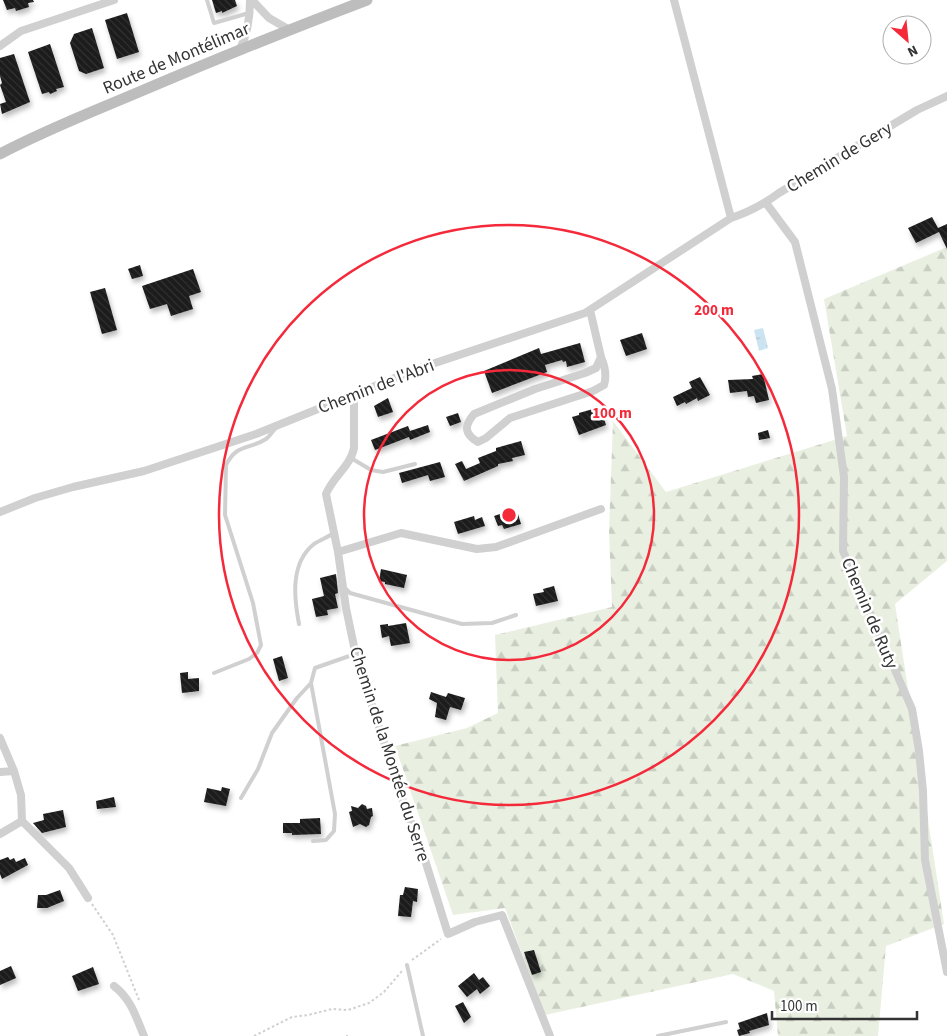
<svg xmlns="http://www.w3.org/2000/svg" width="947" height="1036" font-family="'Source Sans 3',sans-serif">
<defs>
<pattern id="forest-firs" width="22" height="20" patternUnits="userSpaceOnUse" patternTransform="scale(1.25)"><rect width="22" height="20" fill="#e9f0e1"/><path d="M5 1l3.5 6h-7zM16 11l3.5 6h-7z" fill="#c8cec2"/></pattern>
<pattern id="water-ripples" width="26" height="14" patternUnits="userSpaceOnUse" patternTransform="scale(1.25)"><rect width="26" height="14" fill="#cce3f1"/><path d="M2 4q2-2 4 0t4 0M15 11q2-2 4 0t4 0" fill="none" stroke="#b0c3cf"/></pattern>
<pattern id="building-back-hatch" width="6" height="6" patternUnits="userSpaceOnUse" patternTransform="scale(1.25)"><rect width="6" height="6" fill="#1a1a1a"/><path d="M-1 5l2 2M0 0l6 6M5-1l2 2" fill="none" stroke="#333"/></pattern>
<filter id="shadow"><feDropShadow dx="2" dy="4" stdDeviation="2.5" flood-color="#0004"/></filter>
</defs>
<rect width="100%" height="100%" fill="#fff"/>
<path fill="url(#forest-firs)" d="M947,247V561L895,604L944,924L886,946L878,1036H778L774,991L733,974L545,1015L505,908L453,915L395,746L467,728L498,713L495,635L612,607L609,531L613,421L666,492L847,436L824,299Z"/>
<path fill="url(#water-ripples)" d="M763,328L768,348L759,351L754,330Z"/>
<path fill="url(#building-back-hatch)" filter="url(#shadow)" d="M3,0H33L34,2L28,3L29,7L16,11L15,8L7,10Z
M212,0H235L237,6L222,13V11L216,13Z
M127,13L139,52L117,59L105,20Z
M92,28L104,68L86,74L79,71L70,43L74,34Z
M50,44L64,87L56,89L57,91L50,94L49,92L42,94L28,52Z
M14,54L30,102L2,114L0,104L6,102L0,85L2,83L0,76V58Z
M932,217L938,228L947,224V249L939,232L916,243L908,228Z
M140,265L143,276L132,279L128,269Z
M193,269L201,292L189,296L193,309L171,316L167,304L150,309L142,286Z
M105,288L117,330L102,334L90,292Z
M642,333L647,349L626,356L620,340Z
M580,343L585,362L567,367L566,361L563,362L562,360L545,365L547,372L492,393L484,371L539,348L541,354Z
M763,374L769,400L756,403L754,396L748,397L747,391L730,393L728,380L753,379L752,376Z
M700,377L710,395L698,401L697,398L686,404L685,402L677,406L673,397L692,388L689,382Z
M388,398L393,412L378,417L374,406Z
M600,407L606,425L579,435L572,417L579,415V413Z
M458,413L461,422L450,426L446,417Z
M428,425L430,432L410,440L409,437L375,450L371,440L408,426L410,431Z
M768,430L770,438L759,440L758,433Z
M521,441L525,455L512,458L513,461L498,464V466L464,481L455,464L462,461L466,469L480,463L478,458L496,451V448Z
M440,462L445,477L430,481L428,475L402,483L399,473Z
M506,512L508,517L518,514L521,524L504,529L502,525L498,526L494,516Z
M474,516L475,520L482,517L485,526L458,534L454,522Z
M381,569L407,575L404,588L385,584V582L379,581Z
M336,574L338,593L335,594L338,608L327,610L328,615L316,617L312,599L324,596L320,578Z
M554,586L558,601L536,606L533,594L544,592L543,589Z
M406,623L410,643L391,646L389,636L382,638L380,625L388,624V626Z
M282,656L288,678L279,681L273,659Z
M188,672V679L199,678V691L182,693L180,673Z
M431,692L446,697L448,693L465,698L461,710L450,707L446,720L435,717L437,703L429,699Z
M222,787L230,789L226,806L204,802L207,788L221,791Z
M114,797L116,807L97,809L96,801Z
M362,804L366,806L367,809L372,808L373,816L371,817L369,825L366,827L360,824L353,827L349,812L352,811L351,806L358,808Z
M63,810L66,827L42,833L33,823L44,820L43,814Z
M320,818L321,834L292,835V833H283V823H300V819Z
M8,857L10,860L14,858L16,862L25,858L28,865L2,879L0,874V860Z
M405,887L418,889L417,902L413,901L411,917L398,916L400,895H403Z
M60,890L64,901L47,908H37L38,895H46Z
M534,950L541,972L532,975L524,952Z
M11,966L16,978L0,985V971Z
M93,967L99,984L78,991L72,976Z
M474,973L479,980L483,977L490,986L480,994L477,989L467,997L458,986Z
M463,1002L471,1017L464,1023L455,1006Z
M767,1013L769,1025L749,1031L750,1033L739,1036L737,1030L740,1029L738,1023Z"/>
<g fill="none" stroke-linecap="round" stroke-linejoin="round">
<path stroke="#d0d0d0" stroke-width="2" stroke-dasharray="2.5 2.5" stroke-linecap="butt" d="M92,904L113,935L139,1000
M412,960L441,939
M254,1036L292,1017L308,1015L332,1009L348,1010L369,1003L384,992L402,971
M346,1036H348"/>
<path stroke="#d0d0d0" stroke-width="4" d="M207,0L214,23L249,13
M351,458L371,470L383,472L415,464
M344,587L350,593L462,624L492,623L516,615
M299,624C294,598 290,563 314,544C320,540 328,537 334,533
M214,673L249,659L257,653L261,645L253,603L225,515L226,465C237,443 249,450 266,439C269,437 272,432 275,429
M311,683L335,814L334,831L326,840L313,841
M241,798L258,769L272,733L297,698L311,683L315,668L355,654
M407,965L423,1036
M658,1036L726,1022"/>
<path stroke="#d0d0d0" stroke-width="8" d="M252,0L269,18L288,29
M674,0L731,218
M0,46L21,31L114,0
M240,49C248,33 250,18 250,0
M766,203L795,242L832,389L844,477L843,551L912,709L919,751L923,791L925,860L947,972
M590,310L601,357C605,366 607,375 604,385L593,391L510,418L486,438L478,442C464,434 464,426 474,414L535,389L585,373L596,368L601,357
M354,394V448C351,465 333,477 326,494L338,552L346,608L356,656L405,807L421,847L448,934L475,922L502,915L550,1036
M0,512L35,498L73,487L144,471L256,434L417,369L585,313L731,218C750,212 764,204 779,193L917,110L947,96
M338,552L401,533L477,549L496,547L601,509
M0,738L14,771L21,795L22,821
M0,772L14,771
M22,821L69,868L88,898
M0,834L22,821
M114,986C131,999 136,1017 144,1036"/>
<path stroke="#bdbdbd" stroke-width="11" d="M0,154C47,129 97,110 146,89C219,58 293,28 367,0"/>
</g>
<g fill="none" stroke="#f42a3b" stroke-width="2.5">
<circle cx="509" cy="515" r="145"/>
<circle cx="509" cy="515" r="290"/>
</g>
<g text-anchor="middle" stroke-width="5" stroke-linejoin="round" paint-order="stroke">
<g font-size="18" fill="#333" stroke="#fff">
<text transform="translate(176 58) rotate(-23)" y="6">Route de Montélimar</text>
<text transform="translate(839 157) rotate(-31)" y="6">Chemin de Gery</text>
<text transform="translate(376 386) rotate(-21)" y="6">Chemin de l'Abri</text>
<text transform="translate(870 613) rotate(67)" y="6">Chemin de Ruty</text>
<text transform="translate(390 754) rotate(72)" y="6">Chemin de la Montée du Serre</text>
</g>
</g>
<circle cx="509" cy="515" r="8" fill="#f42a3b" stroke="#fff" stroke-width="2.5"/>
<g font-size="15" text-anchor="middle" font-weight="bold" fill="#f42a3b" stroke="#fff" stroke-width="5" stroke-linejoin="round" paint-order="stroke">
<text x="714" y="315">200 m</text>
<text x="612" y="418">100 m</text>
</g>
<g transform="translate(907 40) rotate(153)"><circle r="24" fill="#ffffff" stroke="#adadad"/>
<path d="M0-4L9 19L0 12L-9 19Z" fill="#f42a3b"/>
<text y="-8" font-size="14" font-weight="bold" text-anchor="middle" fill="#333333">N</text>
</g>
<path d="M772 1011v8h145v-8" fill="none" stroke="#333333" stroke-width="2.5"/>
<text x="780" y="1011" font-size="15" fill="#333333" stroke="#ffffff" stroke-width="4" paint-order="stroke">100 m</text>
</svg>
